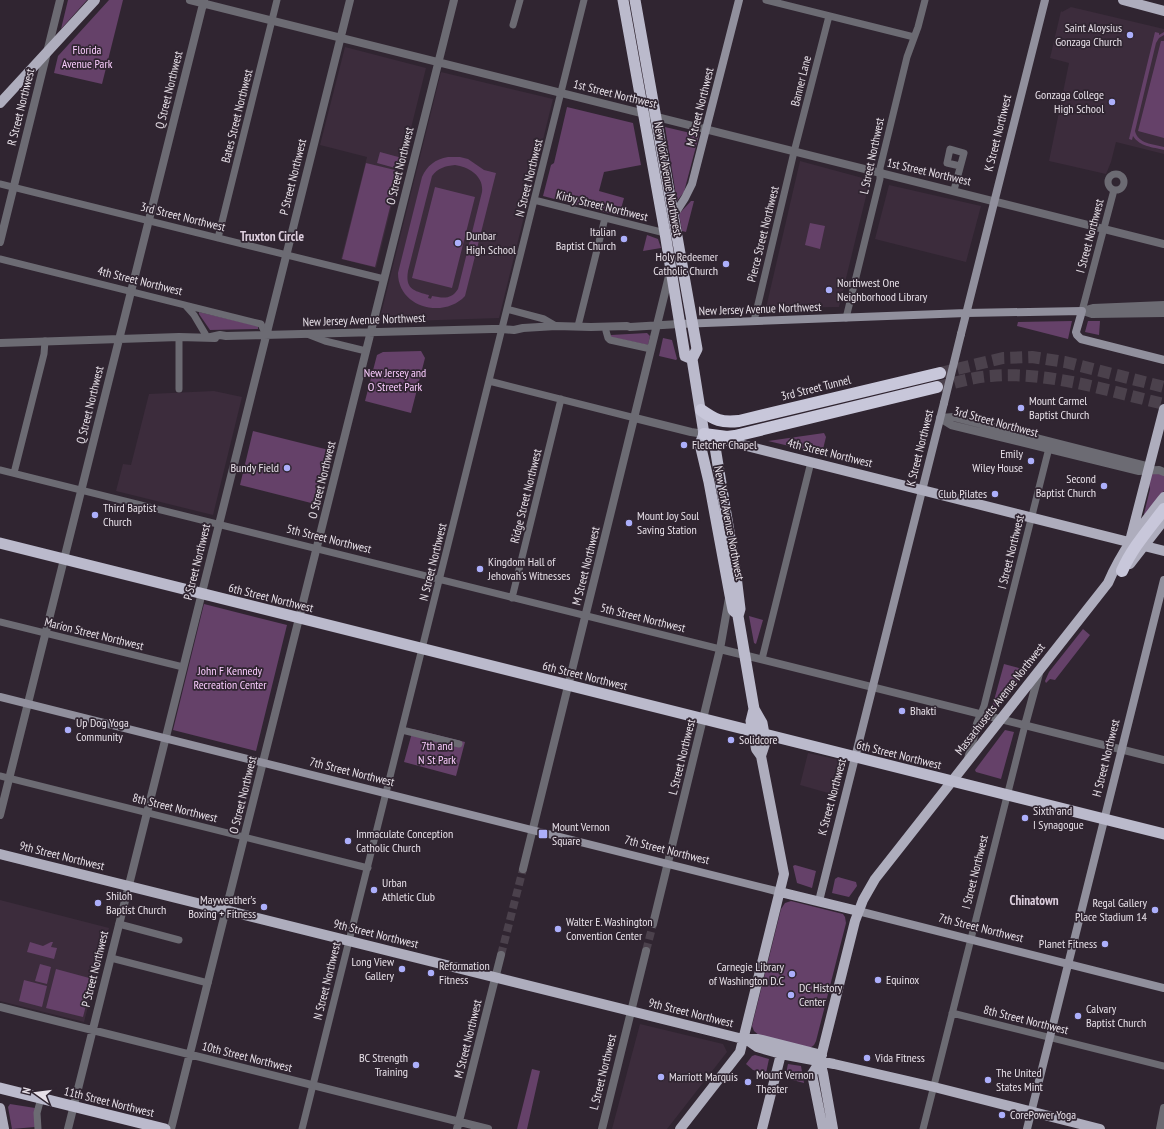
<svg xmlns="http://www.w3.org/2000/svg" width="1164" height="1129" font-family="'PT Sans Narrow',sans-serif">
<rect width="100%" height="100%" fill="#302531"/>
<path fill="#3c2c3c" d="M1071,7L1164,29V154L1116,142L1111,162L1106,174L1049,161L1069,63L1050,58L1061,11L1062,12Z
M345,47L426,68L376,268L341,259L367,157L320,145Z
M441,72L553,99L499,318L379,322Z
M800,161L870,180L839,307L766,308Z
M889,185L981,206L966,262L875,239Z
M214,391L242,397L213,515L116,491L123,464L131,465L149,394Z
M808,753L844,761L835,795L800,785Z
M0,900L109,928L84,1022L0,1001Z
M640,1024L723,1044L727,1052L667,1129H612Z"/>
<path fill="#654169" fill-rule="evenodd" d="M68,0H87L61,29Z
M109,0H123L102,84L54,73L58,56Z
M1155,32L1159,33V35L1164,32V35L1159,38L1156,43L1135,131C1138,144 1153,144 1164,147V150C1153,147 1140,147 1133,136L1132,140L1129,139Z
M1161,41H1164V138L1138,131Z
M567,107L633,123L641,165L604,172L599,191L624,198L619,216L543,196L551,165L554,163Z
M665,127L699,135L684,192L677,201Z
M380,152L402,158L399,169L377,163Z
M448,157H460L468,159L484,170L496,173L465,296C444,319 398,308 398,273L422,177C427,166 435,159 448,157ZM455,165C469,167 484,176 482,192L458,289C451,300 443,298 432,296L431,299H432L424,297L428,298L429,295C414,291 405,289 408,271L432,176C438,168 445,166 455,165Z
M366,163L399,171L375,267L342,259Z
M435,187L475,197L452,288L412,278Z
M691,201H694L686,232L682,231L679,214Z
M810,223L825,226L820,249L805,245Z
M647,235L658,239L661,248L643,251Z
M199,312L258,326V329L210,330L199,314Z
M1072,321L1068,339L1017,326L1018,322Z
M1088,321H1100L1099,335L1085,332Z
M647,333L650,336L648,345L610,337L611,335Z
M663,338L672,340L677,359L676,360L659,356Z
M421,351L425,358L411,413L365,401L377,355L383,352Z
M253,431L329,450L315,504L240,485Z
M824,433L826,437L823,449L820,448L819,453L768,441Z
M1154,472L1164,475V491L1145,515L1144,514L1150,489L1149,483L1151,475Z
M204,604L287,625L256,751L173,730Z
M749,616L763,620L756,644L754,643Z
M1083,629L1090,635L1055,680L1050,679L1046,683L1045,681L1049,672Z
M1004,664L1026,670L997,707L994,708L993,704Z
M413,729L465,742L456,776L404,762Z
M1005,730L1014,732L1001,779L976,772L975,770Z
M795,865L816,871L812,888L797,883L793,866Z
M838,877L856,882L857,886L849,897L832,893L835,879Z
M791,901L843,914L845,917L846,923L816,1041L814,1045L810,1048L761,1037L754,1031L752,1026L781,909L785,903Z
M30,942L43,946L51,942H53L51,947L57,948L54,959L27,952Z
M40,964L51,967L47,984L35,981Z
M56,969L93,979L83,1017L46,1008Z
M24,980L47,986L42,1007L19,1001Z
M755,1055L769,1059L766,1073L753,1070L746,1064L752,1056Z
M788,1064L801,1066L804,1083L785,1078Z
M532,1069L540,1071L527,1129H517Z
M10,1104L35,1108V1127L12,1129L8,1107Z"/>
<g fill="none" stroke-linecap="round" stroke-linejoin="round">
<path stroke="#4b414c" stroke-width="8" stroke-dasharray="8 4" stroke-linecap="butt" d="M646,951L653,924
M501,955L523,869"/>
<path stroke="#4b414c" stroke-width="12" stroke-dasharray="12 6" stroke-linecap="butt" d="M940,373L1003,358L1032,357L1065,362L1164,387
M937,387C955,383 973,377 991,376C1049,371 1108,391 1164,404"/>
<path stroke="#6c6b73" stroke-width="7" d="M766,0L914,37
M513,25L520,0
M1108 182a8 8 0 1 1 16 0a8 8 0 1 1-16 0Z
M0,184L384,279
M954,190L964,153L950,149L947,163L960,166
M534,200L665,233
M218,238L277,0
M0,259L261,324L266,335
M186,306L194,315L207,337
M507,309L544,319L556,326
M1082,311L1114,190
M846,318L880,179V168L907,57L918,27L925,0
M754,321L794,152L829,16
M578,326L605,218
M606,331L608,338L610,340L651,349
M307,334L325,341L366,351
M489,381L635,418
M179,389V337
M0,470L720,649
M14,473L44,354L45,341
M512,598L561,399
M0,622L183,667
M762,659L811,462
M981,714L984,706L1050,444
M402,730L459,744
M0,776L368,868
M119,924L179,940
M111,958L208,983
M952,1013L1164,1066
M38,1129L37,1113L41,1098
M302,1129L584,0
M923,1129L1025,725"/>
<path stroke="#6c6b73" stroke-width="8" d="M190,0L1164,244
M0,242L60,0
M1082,311L1093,308L1164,305
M1083,311L1092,314L1164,313
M211,337L220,335L226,336L492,329H502L514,330L523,328L556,326L591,327L627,326L630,327L679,324
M0,343L179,337L215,338
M635,418L691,432L704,434
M940,418L951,425L1139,471L1159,470L1164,472
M940,418L954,417L1150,467
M720,649L1164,760
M1025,725L1040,670
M968,759L977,724L981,714
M0,815L204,0
M523,869L670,272
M653,924L720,649L729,598
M0,1007L488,1129
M68,1129L350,0
M171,1129L454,0
M457,1129L501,955
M602,1129L646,951
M1160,1129L1164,1108"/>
<path stroke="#91909d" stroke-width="8" d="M674,215L685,198L692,184L739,0
M679,324L966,313L1082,311L1076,332L1077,335L1081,339L1164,360
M961,334L1045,0
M0,697L780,892
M819,901L944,403
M858,911L1164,988
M1027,1129L1164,580"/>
<path stroke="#aeadbd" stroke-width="10" d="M1123,0L1164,11
M0,103L95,0
M719,439L1164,551
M1131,537L1164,409
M1130,564L1164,520
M761,756L765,744L764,734
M0,854L743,1039H758L822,1055
M780,892L858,911
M747,1040L757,1047L781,1054L834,1064L934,1087L1100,1129
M820,1061L823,1073L833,1129
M0,1108L4,1129
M680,1129L740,1052L784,874L761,756L756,749L753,731
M762,1129L781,1054
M823,1129L812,1074L820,1061L855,921L863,900L875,879L1108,583C1122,550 1142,525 1164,497"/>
<path stroke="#bbbacc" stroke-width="11" d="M623,0L665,233L685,356L692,359
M635,0L697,349L692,359L704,434L715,447L735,568L740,609L738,616L754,709L751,721L753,731
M704,434L700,444L709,482L730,595L733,610L735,612
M0,543L1164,834
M754,709L762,723L764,734
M0,1088L165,1129"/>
<path stroke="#c8c7da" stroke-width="12" d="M701,410C715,420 721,423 739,421L940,373
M704,434L727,437L735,436L937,387
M1122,571C1132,548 1149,529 1164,509"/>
<path stroke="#91909d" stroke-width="8" d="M944,403L961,334"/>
</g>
<g fill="#acaffb" stroke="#302531" stroke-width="1.5">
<circle cx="1130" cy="35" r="4"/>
<circle cx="1112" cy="102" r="4"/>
<circle cx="624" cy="239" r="4"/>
<circle cx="458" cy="243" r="4"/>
<circle cx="726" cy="264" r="4"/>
<circle cx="829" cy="290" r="4"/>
<circle cx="1021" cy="408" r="4"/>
<circle cx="684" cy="445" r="4"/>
<circle cx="1031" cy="461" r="4"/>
<circle cx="287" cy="468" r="4"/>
<circle cx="1104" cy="486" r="4"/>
<circle cx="995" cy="494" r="4"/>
<circle cx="95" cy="515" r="4"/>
<circle cx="629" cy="523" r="4"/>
<circle cx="480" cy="569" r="4"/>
<circle cx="902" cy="711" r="4"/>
<circle cx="68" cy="730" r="4"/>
<circle cx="731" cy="740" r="4"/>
<circle cx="1025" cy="818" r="4"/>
<rect x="538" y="829" width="10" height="10" rx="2"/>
<circle cx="348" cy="841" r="4"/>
<circle cx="374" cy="890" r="4"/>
<circle cx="98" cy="903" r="4"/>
<circle cx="264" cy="907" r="4"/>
<circle cx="1155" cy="910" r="4"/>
<circle cx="558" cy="929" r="4"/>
<circle cx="1105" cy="944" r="4"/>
<circle cx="402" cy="969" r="4"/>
<circle cx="431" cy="973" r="4"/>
<circle cx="792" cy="974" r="4"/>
<circle cx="878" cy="980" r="4"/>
<circle cx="791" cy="995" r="4"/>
<circle cx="1078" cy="1016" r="4"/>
<circle cx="867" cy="1058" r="4"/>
<circle cx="416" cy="1065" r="4"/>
<circle cx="661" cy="1077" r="4"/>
<circle cx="988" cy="1080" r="4"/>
<circle cx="748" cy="1082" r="4"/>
<circle cx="1002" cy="1115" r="4"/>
</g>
<g text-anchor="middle" stroke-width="3.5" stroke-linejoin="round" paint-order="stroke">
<g font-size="12" fill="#e7e0e8" stroke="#302531" text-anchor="start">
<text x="1122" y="32" text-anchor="end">Saint Aloysius<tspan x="1122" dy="14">Gonzaga Church</tspan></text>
<text x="1104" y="99" text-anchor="end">Gonzaga College<tspan x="1104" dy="14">High School</tspan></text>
<text x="616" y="236" text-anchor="end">Italian<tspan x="616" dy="14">Baptist Church</tspan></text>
<text x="466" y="240">Dunbar<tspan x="466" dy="14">High School</tspan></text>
<text x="718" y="261" text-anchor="end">Holy Redeemer<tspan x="718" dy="14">Catholic Church</tspan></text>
<text x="837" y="287">Northwest One<tspan x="837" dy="14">Neighborhood Library</tspan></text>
<text x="1029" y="405">Mount Carmel<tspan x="1029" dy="14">Baptist Church</tspan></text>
<text x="692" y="449">Fletcher Chapel</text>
<text x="1023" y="458" text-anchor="end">Emily<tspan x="1023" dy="14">Wiley House</tspan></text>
<text x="279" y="472" text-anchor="end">Bundy Field</text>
<text x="1096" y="483" text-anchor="end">Second<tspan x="1096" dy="14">Baptist Church</tspan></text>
<text x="987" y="498" text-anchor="end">Club Pilates</text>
<text x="103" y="512">Third Baptist<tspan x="103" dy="14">Church</tspan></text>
<text x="637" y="520">Mount Joy Soul<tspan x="637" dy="14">Saving Station</tspan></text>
<text x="488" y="566">Kingdom Hall of<tspan x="488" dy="14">Jehovah's Witnesses</tspan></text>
<text x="910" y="715">Bhakti</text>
<text x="76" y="727">Up Dog Yoga<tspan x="76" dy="14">Community</tspan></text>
<text x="739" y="744">Solidcore</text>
<text x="1033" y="815">Sixth and<tspan x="1033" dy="14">I Synagogue</tspan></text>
<text x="552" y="831">Mount Vernon<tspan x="552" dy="14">Square</tspan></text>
<text x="356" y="838">Immaculate Conception<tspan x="356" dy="14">Catholic Church</tspan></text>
<text x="382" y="887">Urban<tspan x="382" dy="14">Athletic Club</tspan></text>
<text x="106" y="900">Shiloh<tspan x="106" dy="14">Baptist Church</tspan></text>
<text x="256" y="904" text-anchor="end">Mayweather’s<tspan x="256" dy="14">Boxing + Fitness</tspan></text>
<text x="1147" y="907" text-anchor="end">Regal Gallery<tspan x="1147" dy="14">Place Stadium 14</tspan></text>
<text x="566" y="926">Walter E. Washington<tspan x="566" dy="14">Convention Center</tspan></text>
<text x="1097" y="948" text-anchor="end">Planet Fitness</text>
<text x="394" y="966" text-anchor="end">Long View<tspan x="394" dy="14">Gallery</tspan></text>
<text x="439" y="970">Reformation<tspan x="439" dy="14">Fitness</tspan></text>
<text x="784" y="971" text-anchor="end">Carnegie Library<tspan x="784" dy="14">of Washington D.C</tspan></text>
<text x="886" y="984">Equinox</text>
<text x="799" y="992">DC History<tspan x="799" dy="14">Center</tspan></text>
<text x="1086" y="1013">Calvary<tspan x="1086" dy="14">Baptist Church</tspan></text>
<text x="408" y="1062" text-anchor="end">BC Strength<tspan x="408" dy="14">Training</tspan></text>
<text x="875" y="1062">Vida Fitness</text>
<text x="996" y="1077">The United<tspan x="996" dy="14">States Mint</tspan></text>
<text x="756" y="1079">Mount Vernon<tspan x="756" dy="14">Theater</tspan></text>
<text x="669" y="1081">Marriott Marquis</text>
<text x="1010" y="1119">CorePower Yoga</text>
</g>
<g font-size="12" fill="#f9cbfd" stroke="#302531">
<text x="87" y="54">Florida<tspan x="87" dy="14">Avenue Park</tspan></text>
<text x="395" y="377">New Jersey and<tspan x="395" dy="14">O Street Park</tspan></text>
<text x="230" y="675">John F Kennedy<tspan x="230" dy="14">Recreation Center</tspan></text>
<text x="437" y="750">7th and<tspan x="437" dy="14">N St Park</tspan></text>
</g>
<g font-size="12" fill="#e7e0e8" stroke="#302531">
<text transform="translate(801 81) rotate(-76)" y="4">Banner Lane</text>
<text transform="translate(169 90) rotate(-76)" y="4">Q Street Northwest</text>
<text transform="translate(615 94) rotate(14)" y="4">1st Street Northwest</text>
<text transform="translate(21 107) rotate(-76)" y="4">R Street Northwest</text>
<text transform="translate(700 107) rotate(-76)" y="4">M Street Northwest</text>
<text transform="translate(237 116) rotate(-76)" y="4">Bates Street Northwest</text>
<text transform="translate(998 133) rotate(-76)" y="4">K Street Northwest</text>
<text transform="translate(872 156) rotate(-78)" y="4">L Street Northwest</text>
<text transform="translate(400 166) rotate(-76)" y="4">O Street Northwest</text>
<text transform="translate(929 172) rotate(13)" y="4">1st Street Northwest</text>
<text transform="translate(293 177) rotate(-76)" y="4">P Street Northwest</text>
<text transform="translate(529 178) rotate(-76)" y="4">N Street Northwest</text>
<text transform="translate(668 179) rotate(80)" y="4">New York Avenue Northwest</text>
<text transform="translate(602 206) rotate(14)" y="4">Kirby Street Northwest</text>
<text transform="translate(183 217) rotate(14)" y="4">3rd Street Northwest</text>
<text transform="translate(763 234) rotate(-76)" y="4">Pierce Street Northwest</text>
<text transform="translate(1090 236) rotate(-75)" y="4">I Street Northwest</text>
<text transform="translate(140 281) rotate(14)" y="4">4th Street Northwest</text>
<text transform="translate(760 309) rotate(-2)" y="4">New Jersey Avenue Northwest</text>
<text transform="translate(364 320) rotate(-2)" y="4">New Jersey Avenue Northwest</text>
<text transform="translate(816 388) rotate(-14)" y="4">3rd Street Tunnel</text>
<text transform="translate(90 405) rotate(-76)" y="4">Q Street Northwest</text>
<text transform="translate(996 422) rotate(15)" y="4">3rd Street Northwest</text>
<text transform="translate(920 448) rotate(-76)" y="4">K Street Northwest</text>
<text transform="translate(830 453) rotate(14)" y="4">4th Street Northwest</text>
<text transform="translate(322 480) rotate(-76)" y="4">O Street Northwest</text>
<text transform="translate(526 496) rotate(-76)" y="4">Ridge Street Northwest</text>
<text transform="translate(729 523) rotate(79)" y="4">New York Avenue Northwest</text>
<text transform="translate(329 539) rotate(14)" y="4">5th Street Northwest</text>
<text transform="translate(1011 552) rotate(-76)" y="4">I Street Northwest</text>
<text transform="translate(197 562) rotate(-76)" y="4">P Street Northwest</text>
<text transform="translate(433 562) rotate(-76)" y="4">N Street Northwest</text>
<text transform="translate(586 566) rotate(-76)" y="4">M Street Northwest</text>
<text transform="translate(271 598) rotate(14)" y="4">6th Street Northwest</text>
<text transform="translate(643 618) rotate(14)" y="4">5th Street Northwest</text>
<text transform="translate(94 634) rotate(14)" y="4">Marion Street Northwest</text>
<text transform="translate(585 676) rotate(14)" y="4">6th Street Northwest</text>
<text transform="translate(1000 699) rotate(-52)" y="4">Massachusetts Avenue Northwest</text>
<text transform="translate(899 755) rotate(14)" y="4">6th Street Northwest</text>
<text transform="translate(682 757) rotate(-76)" y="4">L Street Northwest</text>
<text transform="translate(1106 758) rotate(-76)" y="4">H Street Northwest</text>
<text transform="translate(352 772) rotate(14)" y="4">7th Street Northwest</text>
<text transform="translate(243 795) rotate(-76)" y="4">O Street Northwest</text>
<text transform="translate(832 797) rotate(-75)" y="4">K Street Northwest</text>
<text transform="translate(175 808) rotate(14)" y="4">8th Street Northwest</text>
<text transform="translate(667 850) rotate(14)" y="4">7th Street Northwest</text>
<text transform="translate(62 856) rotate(14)" y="4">9th Street Northwest</text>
<text transform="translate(975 872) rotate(-76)" y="4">I Street Northwest</text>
<text transform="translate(981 928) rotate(14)" y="4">7th Street Northwest</text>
<text transform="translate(376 934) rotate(14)" y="4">9th Street Northwest</text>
<text transform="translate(95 969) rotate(-76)" y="4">P Street Northwest</text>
<text transform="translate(327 981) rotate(-76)" y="4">N Street Northwest</text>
<text transform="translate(691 1013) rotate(14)" y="4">9th Street Northwest</text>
<text transform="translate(1026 1020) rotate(14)" y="4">8th Street Northwest</text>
<text transform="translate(468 1039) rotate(-76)" y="4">M Street Northwest</text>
<text transform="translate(247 1057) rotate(14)" y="4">10th Street Northwest</text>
<text transform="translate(603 1072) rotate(-76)" y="4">L Street Northwest</text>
<text transform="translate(109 1102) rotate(14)" y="4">11th Street Northwest</text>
</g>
<g font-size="13" font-weight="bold" fill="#ddcfde" stroke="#302531">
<text x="272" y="241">Truxton Circle</text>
<text x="1034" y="905">Chinatown</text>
</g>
</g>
<g transform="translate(36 1093) rotate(284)" stroke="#302531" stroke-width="3" paint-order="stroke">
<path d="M0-3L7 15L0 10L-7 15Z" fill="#e7e0e8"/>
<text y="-6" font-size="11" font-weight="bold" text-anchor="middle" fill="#e7e0e8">N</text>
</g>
</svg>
